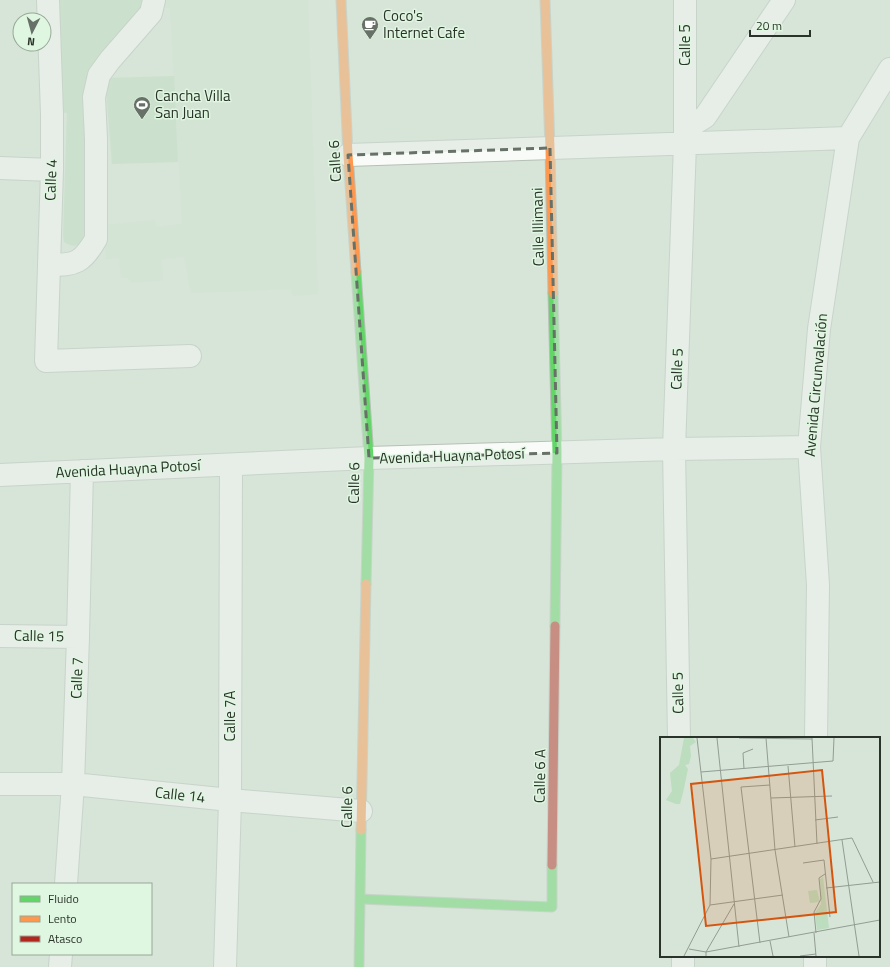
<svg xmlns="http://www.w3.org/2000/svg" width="890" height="967" font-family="'Titillium Web',sans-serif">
<rect width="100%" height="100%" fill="#d7e4d8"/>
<path fill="#cee3cf" d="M164,0H308L318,294L293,296L291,289L191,293L184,257L161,259L163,280L131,283L128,278H121L119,258L106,259L103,225L155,220L156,227L182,224L170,8H165Z"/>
<path fill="#bcddbe" d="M59,0H151L99,65L85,235L83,242C75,247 73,247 64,242L63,236L67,113L60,112Z
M174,76L178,162L112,164L105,78Z"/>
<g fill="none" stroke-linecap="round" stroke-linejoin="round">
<defs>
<path id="street" d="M48,0L52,114V170L46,361L190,356
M686,125L695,123L705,117L784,0
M348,155L848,138
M0,168L52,170
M49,265C76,265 82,263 96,239V139L94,97L99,75L110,60L151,13L154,0
M0,475L369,458L674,449L809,447
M0,636L78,637
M679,738L674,449L685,144V0
M816,738L818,585L809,447L819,329L848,138L890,69
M0,784H73L230,800L361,811
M66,884L73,784L78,637L82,471
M683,956V967
M60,967L61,954
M225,967L230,800L231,465
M815,967V956"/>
<path id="fast" d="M356,272L369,458L366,584
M553,293L557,453L555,626
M360,899L552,907V865
M359,967L361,830"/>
<path id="slow" d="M341,0L348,155L356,272
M545,0L550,148L553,293
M361,830L366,584"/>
<path id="jam" d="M552,865L555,626"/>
</defs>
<use href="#street" stroke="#b6c0b6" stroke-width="24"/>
<use href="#fast" stroke="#b6c0b6" stroke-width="11"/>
<use href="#slow" stroke="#b6c0b6" stroke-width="11"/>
<use href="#jam" stroke="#b6c0b6" stroke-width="11"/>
<use href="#street" stroke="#f9fbf9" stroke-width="22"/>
<use href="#fast" stroke="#63d668" stroke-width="9"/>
<use href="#slow" stroke="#ff974d" stroke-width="9"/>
<use href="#jam" stroke="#b3261e" stroke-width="9"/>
</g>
<path d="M0 0H890V967H0ZM550,148L557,453L369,458L348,155Z" fill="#d7e4d8" fill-opacity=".55" fill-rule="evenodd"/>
<path fill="none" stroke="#677167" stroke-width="3" stroke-dasharray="8 5" stroke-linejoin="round" d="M550,148L557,453L369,458L348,155Z"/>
<defs>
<symbol id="cafe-pin" viewBox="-11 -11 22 30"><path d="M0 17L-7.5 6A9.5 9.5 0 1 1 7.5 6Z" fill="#677167" stroke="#dff6e0"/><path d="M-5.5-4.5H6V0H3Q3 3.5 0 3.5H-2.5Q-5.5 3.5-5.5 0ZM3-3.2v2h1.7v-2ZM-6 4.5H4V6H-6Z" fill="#fff"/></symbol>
<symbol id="stadium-pin" viewBox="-11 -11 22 30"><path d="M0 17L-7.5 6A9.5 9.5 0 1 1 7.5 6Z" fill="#677167" stroke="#dff6e0"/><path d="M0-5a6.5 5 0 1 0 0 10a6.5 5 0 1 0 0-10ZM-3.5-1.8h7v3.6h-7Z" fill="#fff"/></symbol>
</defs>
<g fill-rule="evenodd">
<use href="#cafe-pin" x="360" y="15" width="20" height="27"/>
<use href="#stadium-pin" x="132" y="95" width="20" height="27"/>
</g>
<g text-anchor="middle" stroke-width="3" stroke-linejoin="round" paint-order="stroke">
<g font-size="15" fill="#2a332a" stroke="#dff6e0" text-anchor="start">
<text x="383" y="21">Coco's<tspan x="383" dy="17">Internet Cafe</tspan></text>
<text x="155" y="101">Cancha Villa<tspan x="155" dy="17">San Juan</tspan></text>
</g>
<g font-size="15" fill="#2a332a" stroke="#dff6e0">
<text transform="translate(685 45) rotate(-90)" y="5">Calle 5</text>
<text transform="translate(335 161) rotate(-93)" y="5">Calle 6</text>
<text transform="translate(51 180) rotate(-88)" y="5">Calle 4</text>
<text transform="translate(538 227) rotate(-91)" y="5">Calle Illimani</text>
<text transform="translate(677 369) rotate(-88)" y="5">Calle 5</text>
<text transform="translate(816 385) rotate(-85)" y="5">Avenida Circunvalación</text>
<text transform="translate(452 456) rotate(-2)" y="5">Avenida Huayna Potosí</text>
<text transform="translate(128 469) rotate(-3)" y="5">Avenida Huayna Potosí</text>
<text transform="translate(354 483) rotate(-89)" y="5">Calle 6</text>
<text transform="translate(39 636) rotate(1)" y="5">Calle 15</text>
<text transform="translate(77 678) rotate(-88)" y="5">Calle 7</text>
<text transform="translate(678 693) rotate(-91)" y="5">Calle 5</text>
<text transform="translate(230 716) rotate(-90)" y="5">Calle 7A</text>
<text transform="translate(540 776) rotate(-89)" y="5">Calle 6 A</text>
<text transform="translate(180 795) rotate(6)" y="5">Calle 14</text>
<text transform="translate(347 807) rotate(-89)" y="5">Calle 6</text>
</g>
</g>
<g transform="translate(660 737)">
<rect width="220" height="220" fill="#d7e4d8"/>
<path d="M24,1H33L36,5L30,9L31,19L29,27L25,28L28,32L23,56L20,67H16L6,63L12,54L10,36L19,28ZM163,140L169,191L157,193L155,176L161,167L160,142ZM157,153L160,165L150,166L148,154Z" fill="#bcddbe"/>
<path fill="none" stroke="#929d92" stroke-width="1" d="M57,1L79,210M79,1L152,2M106,1L115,113L129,200M152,1L157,107M128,29L135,110M84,32L83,16L93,12M41,35L173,24L174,1M111,61L172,59M155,83L178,80M182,103L199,219M51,122L192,101L213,145M143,126L164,123L170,180M166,151L220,145M50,168L123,158M154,196L156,219M156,196L154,175L161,162L159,141L165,137M110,204L113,219M100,206L81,50L110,48M29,212L46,215L220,183M24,219L50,168L51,122L37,1M46,219V215L74,167M140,219L156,217"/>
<path fill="#d5550f" fill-opacity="0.15" stroke="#d5550f" stroke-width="2" d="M162,33L176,175L46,189L31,47Z"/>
<rect width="220" height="220" fill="none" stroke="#2a332a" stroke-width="2"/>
</g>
<rect x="12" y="883" width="140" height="72" fill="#dff6e0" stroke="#97a897"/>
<rect x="20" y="896" width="20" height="6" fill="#63d668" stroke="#97a897"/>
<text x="48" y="903" font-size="12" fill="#2a332a">Fluido</text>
<rect x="20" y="916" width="20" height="6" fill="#ff974d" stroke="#97a897"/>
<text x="48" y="923" font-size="12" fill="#2a332a">Lento</text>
<rect x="20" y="936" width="20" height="6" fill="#b3261e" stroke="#97a897"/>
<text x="48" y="943" font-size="12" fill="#2a332a">Atasco</text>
<g transform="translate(32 32) rotate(186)"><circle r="19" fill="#dff6e0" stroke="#97a897"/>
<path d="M0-3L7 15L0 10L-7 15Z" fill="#677167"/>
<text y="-6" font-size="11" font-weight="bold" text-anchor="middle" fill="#2a332a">N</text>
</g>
<path d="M750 30v6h60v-6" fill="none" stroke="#2a332a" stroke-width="2"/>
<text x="756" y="30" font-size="12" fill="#2a332a" stroke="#dff6e0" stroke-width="3" paint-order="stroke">20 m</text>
</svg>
